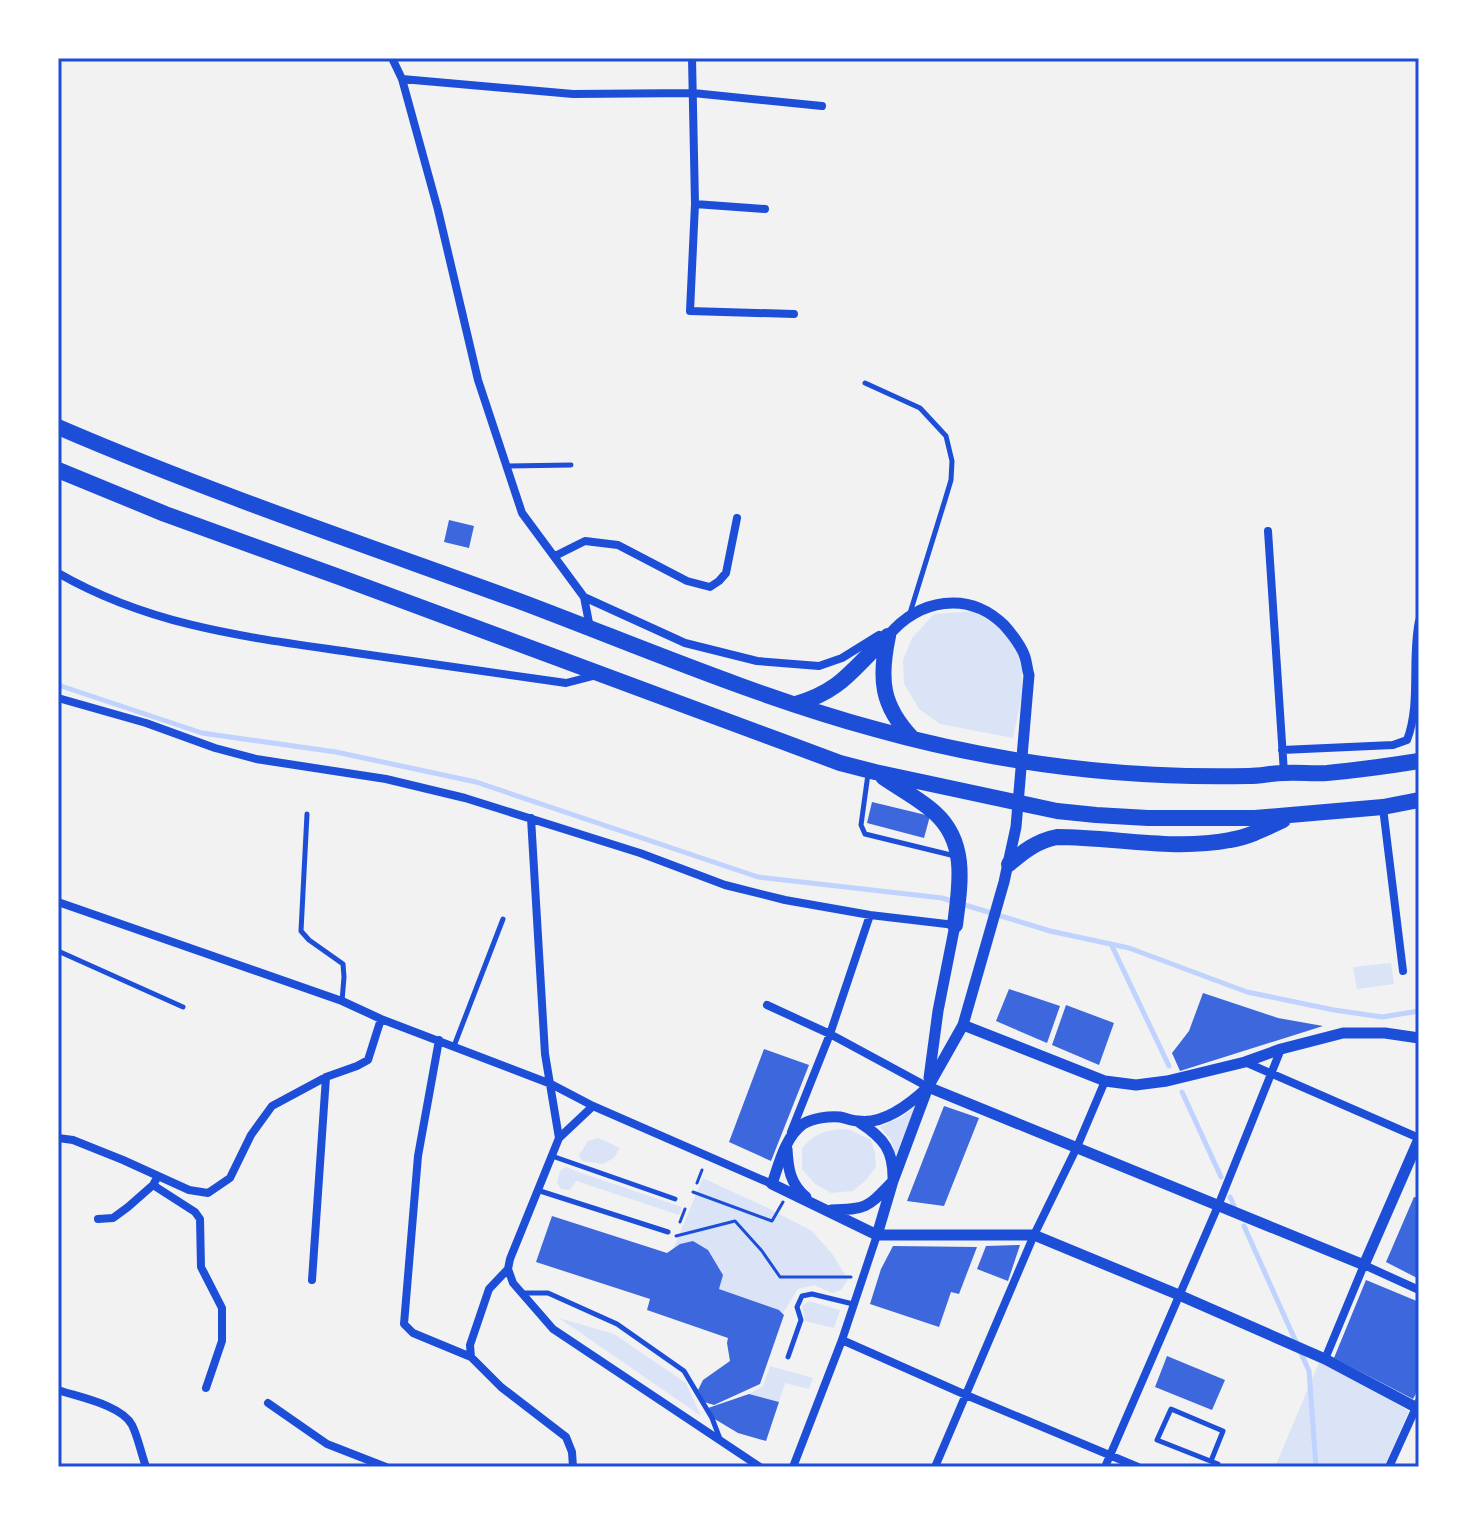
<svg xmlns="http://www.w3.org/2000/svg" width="1477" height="1525" font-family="Montserrat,sans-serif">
<rect width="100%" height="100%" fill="#f2f2f2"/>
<path fill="#dbe4f7" d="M974,611C982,617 993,622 1001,629C1034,662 1021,699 1013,738L940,724L919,709L904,684L903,660L912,638L934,614Z
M1391,963L1394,984L1357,989L1353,967Z
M916,1106L896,1155L891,1140L880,1127L901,1117Z
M848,1129L871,1140L875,1153L876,1167L866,1180L853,1191L831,1193L815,1184L802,1169V1148C817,1132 825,1130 848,1129Z
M598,1138L620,1148L614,1158L603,1164L582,1161L579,1155L588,1141Z
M566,1167L578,1172L682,1207L679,1215L576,1181L570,1190L561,1189L557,1183L560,1171Z
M703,1178L768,1208L812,1231L833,1255L848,1280L841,1290L832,1293L814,1285L798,1289L783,1313L774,1308L719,1289L723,1275C711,1255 698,1230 673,1249Z
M809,1301L840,1310L834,1328L805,1321L802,1306Z
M559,1318L614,1334L686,1383L701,1416Z
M1320,1360L1409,1411L1384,1467H1275Z
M770,1366L813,1378L809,1389L785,1383L779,1402L749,1394L763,1386Z"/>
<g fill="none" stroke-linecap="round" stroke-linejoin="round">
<path stroke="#bfd3fe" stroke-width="5" d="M58,685L202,733L336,752L476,782L758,877L942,898L1050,931L1129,948L1247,992L1334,1010L1382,1017L1419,1011
M1111,944L1169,1066
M1182,1092L1221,1177
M1230,1197L1234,1206
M1244,1226L1309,1371L1316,1467"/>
</g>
<path fill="#3d67dc" d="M449,520L474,526L469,548L444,542Z
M872,802L930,816L924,838L867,823Z
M1009,989L1060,1006L1047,1043L996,1021Z
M1203,993L1278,1018L1323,1026L1180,1071L1172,1053L1189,1031Z
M1066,1005L1114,1023L1099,1065L1052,1045Z
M764,1049L809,1065L771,1161L729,1142Z
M944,1106L979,1118L944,1206L907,1201Z
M1414,1197L1419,1198V1279L1386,1262Z
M552,1216L667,1253L680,1244L693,1241L708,1250L723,1275L719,1289L779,1310L784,1315L760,1384L714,1405L704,1402L698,1390L703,1380L730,1361L727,1343L728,1338L647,1310L650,1299L536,1262Z
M1020,1245L1008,1281L977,1269L986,1246Z
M893,1246L977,1247L959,1294L951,1292L939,1327L870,1304L881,1269Z
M1366,1280L1419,1302V1388L1413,1399L1334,1358Z
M1167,1356L1225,1380L1212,1410L1155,1387Z
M749,1394L779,1402L766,1441L738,1433L713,1418L708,1408Z"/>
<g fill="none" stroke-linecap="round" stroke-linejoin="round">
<path stroke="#1d4ed8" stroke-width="3" d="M697,1183L702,1170
M693,1192L772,1221L783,1202
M680,1222L685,1209
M676,1236L735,1221L762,1251L780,1277H851"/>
<path stroke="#1d4ed8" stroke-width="5" d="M865,383L920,408L946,436L952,461L951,480L945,500L910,613
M507,466L571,465
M868,774L861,825L865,834L955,856
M307,814L301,931L309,940L343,964L344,977L342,1001
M58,951L183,1007
M454,1046L503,919
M552,1156L675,1199
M537,1190L668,1232
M523,1293H548L617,1324L684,1371L712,1418L720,1439
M788,1357L801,1320L797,1307L802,1296L812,1294L853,1304
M1211,1461L1223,1431L1171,1409L1157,1440L1218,1464L1216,1467"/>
<path stroke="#1d4ed8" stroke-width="8" d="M392,58L402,79L438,210L478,380L522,513L584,597L590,628
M692,58L695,204L690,311L794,314
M402,79L573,94L693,93L822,106
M695,204L765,209
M1268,531L1284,773
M555,556L585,541L618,545L687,581L710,587L719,581L726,573L737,518
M58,573C150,626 246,637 349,652C422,662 494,673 566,683L597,675
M584,597L685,643L757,661L819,666L842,658L879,635
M58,698L146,723L215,748L256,759L386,779L465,798L640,853L725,885L785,900L870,915L955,925
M1282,750L1393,745L1407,740C1421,704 1411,659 1419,621
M1383,808L1403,971
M531,818L545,1054L559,1138
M58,902L342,1001L381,1019L551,1084L593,1106L772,1184
M767,1005L830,1034L928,1087
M439,1040L418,1156L404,1324L413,1333L471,1357L501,1387L566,1437L572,1452L573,1467
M1245,1062L1419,1138
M593,1106L559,1138L510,1259L508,1269L513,1283L553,1329L760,1467
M791,1132L830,1034L870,915
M58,1138L73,1140L123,1160L189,1190L208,1193L230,1178L251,1135L272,1106L326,1077L357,1066L368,1060L381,1019
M158,1176L153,1185L195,1212L200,1219L201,1267L222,1308V1341L206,1388
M98,1219L113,1218L128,1207L153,1185
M312,1280L326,1077
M842,1340L966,1395L1138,1467
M471,1357L470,1345L489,1289L508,1269
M1325,1359L1364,1265L1419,1290
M58,1390C78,1397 122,1405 132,1425C138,1437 141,1453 146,1467
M268,1403L327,1444L386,1467
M793,1467L842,1340L877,1235
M935,1467L1034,1235L1077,1147L1105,1081
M1105,1467L1218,1206L1281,1049
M1389,1467L1419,1401"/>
<path stroke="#1d4ed8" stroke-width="11" d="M963,1025L1105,1081L1136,1085L1167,1081L1245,1062L1281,1049L1343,1033H1385L1419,1038
M929,1078L938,1011L955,925
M928,1087C910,1104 884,1125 858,1121C851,1121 846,1118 840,1117C829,1116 813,1118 803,1124C785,1137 779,1164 772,1184L877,1235H1034L1179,1295L1325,1359L1419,1409
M928,1087L1364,1265L1419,1139
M787,1149C788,1168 790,1184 806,1197
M831,1210C868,1209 867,1208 893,1181C894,1151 884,1138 859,1122
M877,1235L893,1181L928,1087L963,1025L1004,882L1016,827L1029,675C1027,669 1027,663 1025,657C1021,645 1012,634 1004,625C968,590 919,599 888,636"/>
<path stroke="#1d4ed8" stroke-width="16" d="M58,427C209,492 365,545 519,601C636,645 754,696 875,729C996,763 1123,779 1249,776C1261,776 1272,773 1284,773C1298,772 1313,774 1327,773C1358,770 1388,766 1419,761
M58,470L165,514L342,578L781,741L840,763L875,772L1057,811L1096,815L1148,818H1255L1383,807L1419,800
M888,636C879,679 881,705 912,738
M796,704C844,690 853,667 888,636
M883,777C900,789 920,799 935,813C968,843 960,885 955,925
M1009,864C1024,851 1037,841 1057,837C1115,837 1172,851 1230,840C1249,837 1266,828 1283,820"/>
</g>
<rect width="1477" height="1525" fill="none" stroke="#ffffff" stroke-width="120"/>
<rect x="60" y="60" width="1357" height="1405" fill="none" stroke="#1d4ed8" stroke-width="3"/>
</svg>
